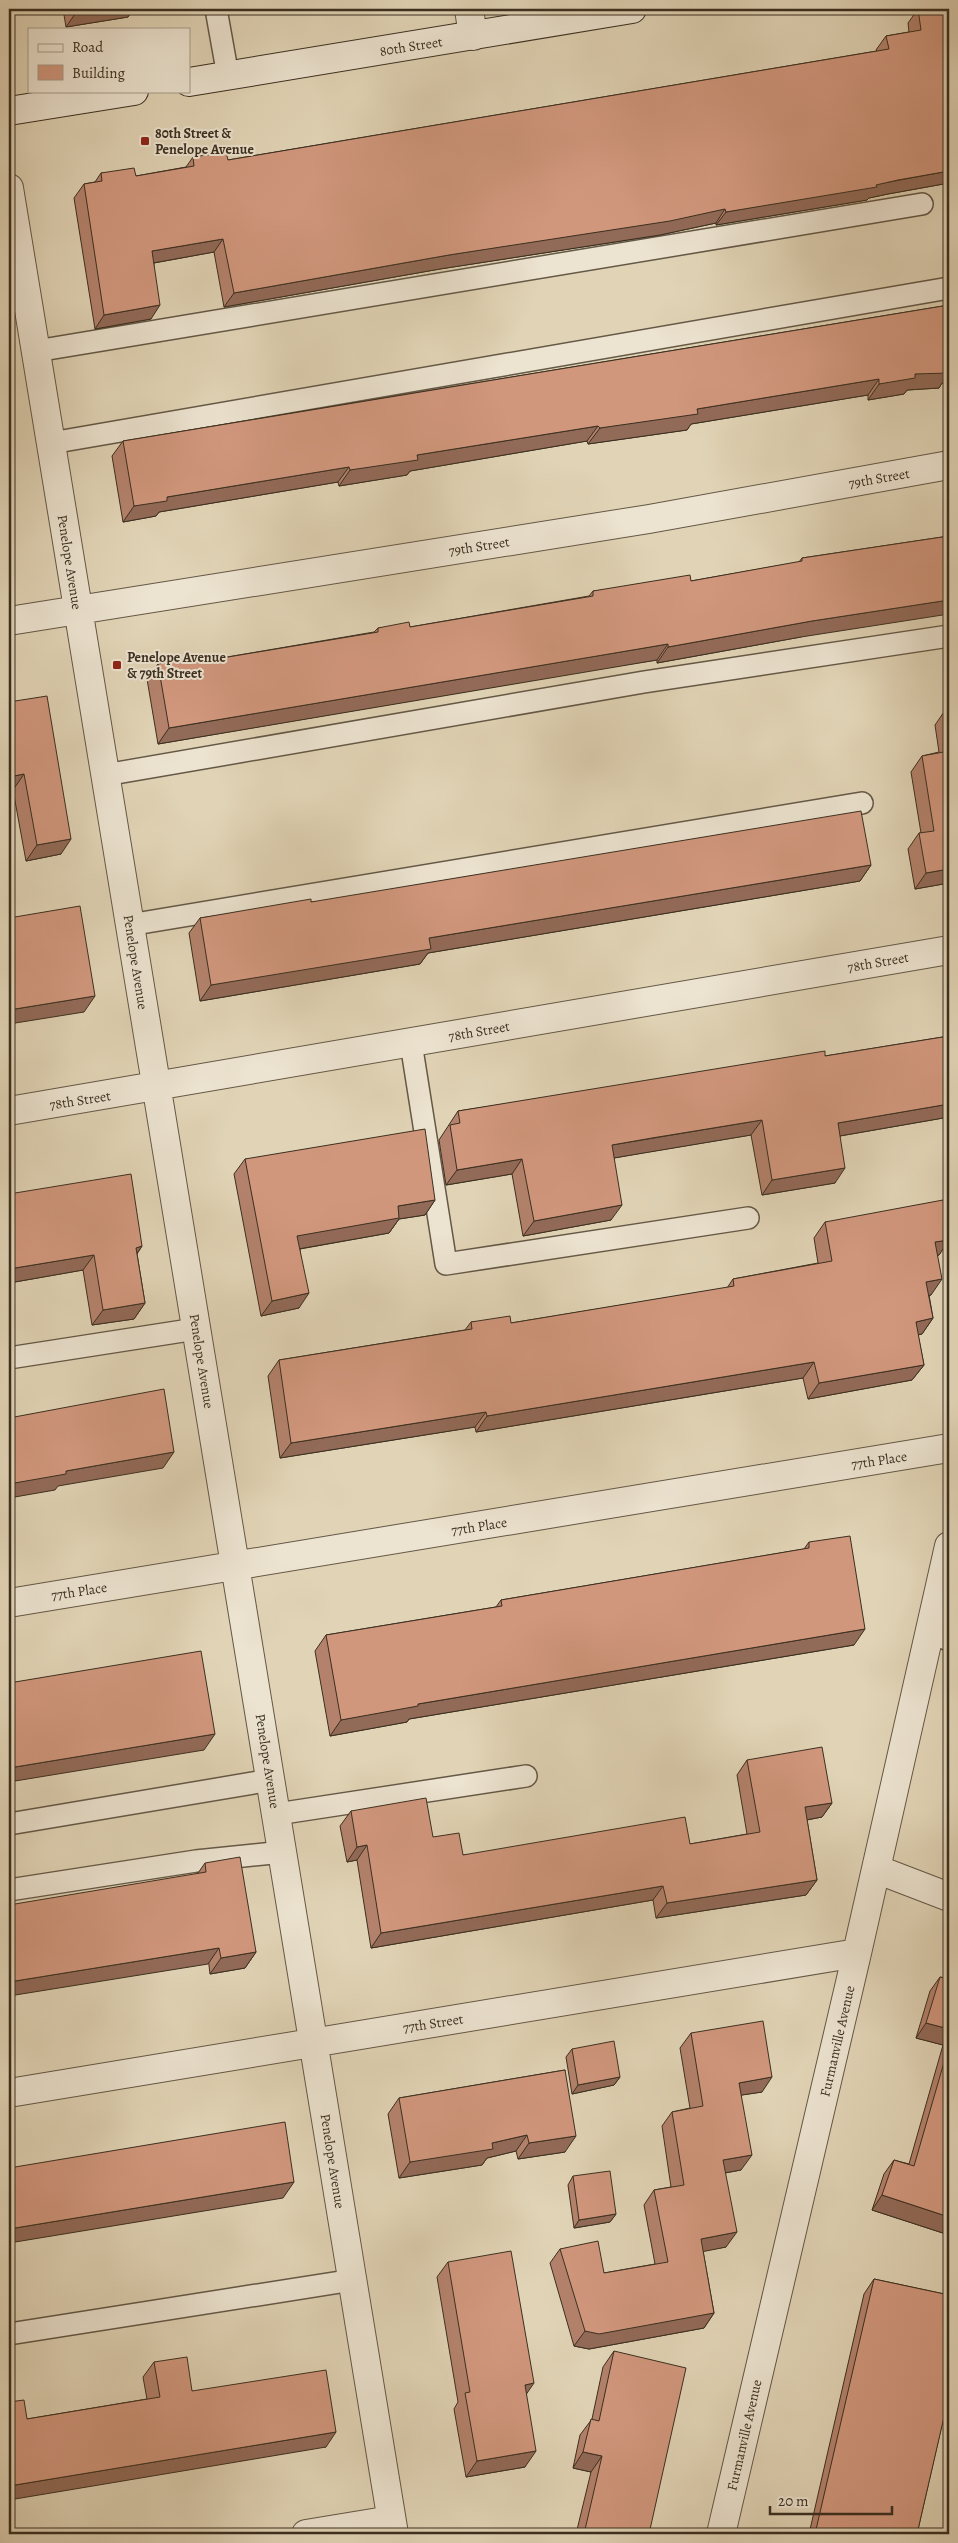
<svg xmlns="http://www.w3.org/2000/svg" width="958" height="2543" font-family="Alegreya,serif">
<rect width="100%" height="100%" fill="#e1d4b6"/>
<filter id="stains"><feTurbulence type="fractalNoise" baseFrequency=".004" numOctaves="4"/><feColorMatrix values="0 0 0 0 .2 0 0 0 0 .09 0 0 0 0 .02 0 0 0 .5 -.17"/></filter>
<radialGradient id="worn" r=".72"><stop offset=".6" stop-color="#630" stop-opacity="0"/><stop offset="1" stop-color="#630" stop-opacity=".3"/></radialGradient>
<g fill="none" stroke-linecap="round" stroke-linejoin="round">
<defs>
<path id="lane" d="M216,9L228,76
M36,351L922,204
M51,443L949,288
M105,775L644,682L949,636
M129,925L862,803
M411,1043L446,1264L748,1218
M9,1358L196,1329
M930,1633L949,1640
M277,1814L526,1776
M9,1824L271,1780
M9,1890L196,1861L283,1852
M9,2334L353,2280"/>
<path id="street" d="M469,9L473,36
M9,188L394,2534
M9,621L649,519L949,465
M9,1111L949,950
M9,1603L949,1448
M876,1869L949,1897
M9,2093L857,1953
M306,2534L391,2520
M721,2534L857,1953L949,1546"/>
<path id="secondary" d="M189,82L632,9
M9,111L134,91"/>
</defs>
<use href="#lane" stroke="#645846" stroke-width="24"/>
<use href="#street" stroke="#645846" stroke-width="30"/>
<use href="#secondary" stroke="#3b2f20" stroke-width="30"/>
<use href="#lane" stroke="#ece3d0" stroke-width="21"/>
<use href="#street" stroke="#ece3d0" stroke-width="28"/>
<use href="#secondary" stroke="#ece3d0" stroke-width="28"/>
</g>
<path fill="#b4826c" stroke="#3b2f20" d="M63,9H133L128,17L66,27Z
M918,9H949V183L888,194L869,198L867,200L716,225V223L660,235L440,269L224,307L214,252L154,263L151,319L95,329L74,198L84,184L95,182L101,173L136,176L186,167L193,157L228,160L877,51L876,50L886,36L909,32L908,23Z
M949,305V382L942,383L939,388L907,390L904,394L868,400V395L691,424L687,430L588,444L587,441L410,471L407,475L339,486L338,482L159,512L156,516L123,522L112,456L123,441Z
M949,536L801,637L657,663V660L592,670L158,744L147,679L158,664L192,663L374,632L378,628L410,627L589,596L593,591L691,581L799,562L802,558Z
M9,702L61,854L26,861L13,790H9Z
M946,709H949V883L915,889L908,849L919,833H921L911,772L922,756L939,752L935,725Z
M871,865L860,881L428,953L420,964L200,1001L189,933L200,918L311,902Z
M949,1036V1117L840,1136L835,1183L762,1195L751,1135L642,1153L614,1158L611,1220L523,1236L512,1174L446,1185L439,1140L458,1111L825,1056Z
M245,1159L435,1200L425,1215L399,1219L389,1233L300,1249L299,1308L261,1316L234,1174Z
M9,1194L142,1246L137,1254L145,1303L134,1319L92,1325L83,1270L9,1283Z
M825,1222L949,1235V1240L939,1255L937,1256L931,1295H929L933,1318L922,1334L918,1335L924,1365L912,1380L808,1399L803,1378L476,1432L475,1427L280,1458L268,1376L279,1360L465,1330L471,1322L511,1323L727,1288L733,1279L818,1263L814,1238Z
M809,1542L854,1645L409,1719L407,1722L330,1736L315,1651L326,1635L496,1607L501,1600L804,1549Z
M747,1760L832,1803L822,1817L807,1820L817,1880L806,1895L656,1918L653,1900L371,1948L357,1860L347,1862L340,1826L351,1811L433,1837L463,1855L690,1844L747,1834L737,1775Z
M205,1863L256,1952L245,1968L210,1974L198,1873Z
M940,1977L949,1979V2235L872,2210L884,2174L894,2160L909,2164L943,2045L916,2038L930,1991Z
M691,2033L762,2092L741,2095V2170L725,2173L726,2247L703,2251L714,2313L704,2328L589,2349L574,2346L550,2263L560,2249L604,2273L655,2264L644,2205L654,2190L671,2187L662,2126L672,2112L690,2108L680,2048Z
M572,2049L620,2077L614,2085L572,2094L566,2057Z
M565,2070V2152L518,2159L516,2151L487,2158L482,2165L399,2178L388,2114L399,2098Z
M573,2176L616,2214L610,2222L574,2228L568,2185Z
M448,2262L526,2394L525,2467L466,2477L454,2409L458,2402L437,2277Z
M874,2279L949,2295V2421L943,2420L917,2534H809L864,2294Z
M614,2351L649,2534H576L591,2472L573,2468L580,2435L592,2419L603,2367Z
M154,2362L192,2391L326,2447L27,2419L147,2399L143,2377Z"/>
<path fill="#926a58" stroke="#3b2f20" d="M92,9H133L128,17L66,27L77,11Z
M949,171V183L888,194L869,198L867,200L716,225L726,212Z
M725,209L716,223L660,235L440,269L224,307L234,293L449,255Z
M223,239L214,252L142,265L152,251Z
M160,305L151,319L95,329L104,315Z
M949,368V382L942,383L939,388L907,390L904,394L868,400L879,384L915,374Z
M879,379L868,395L691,424L687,430L588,444L600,428L697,409Z
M598,426L587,441L410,471L407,475L339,486L350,470L417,455Z
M349,467L338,482L159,512L156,516L123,522L134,506L167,497Z
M949,600V614L801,637L657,663L668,647L812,621Z
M668,644L657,660L158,744L169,728Z
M24,774L13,790H9V777Z
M71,839L61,854L26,861L37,845Z
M871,865L860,881L428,953L420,964L200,1001L211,985L429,938Z
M949,869V883L915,889L926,873Z
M95,996L84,1012L9,1024V1010Z
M949,1104V1117L828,1138L838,1123Z
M762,1120L751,1135L602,1160L612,1145Z
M522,1159L512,1174L446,1185L457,1170Z
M845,1168L835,1183L762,1195L772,1180Z
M435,1200L425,1215L399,1219L389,1233L287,1251L297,1236L398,1206Z
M622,1205L611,1220L523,1236L534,1221Z
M949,1240L939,1255L924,1258L935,1242Z
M142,1246L131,1262L136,1248Z
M94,1255L83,1270L9,1283V1269Z
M942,1279L931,1295L915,1298L926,1282Z
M309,1293L299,1308L261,1316L272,1301Z
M145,1303L134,1319L92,1325L103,1310Z
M933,1318L922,1334L905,1337L916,1322Z
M814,1362L803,1378L476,1432L487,1416Z
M924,1365L912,1380L808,1399L819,1383Z
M486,1412L475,1427L280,1458L291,1443Z
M174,1452L163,1468L58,1486L55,1490L9,1498V1484L66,1471Z
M865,1629L854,1645L409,1719L407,1722L330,1736L341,1720L418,1704Z
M215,1734L204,1750L9,1782V1768Z
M832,1803L822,1817L795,1822L805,1807Z
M367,1845L357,1860L347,1862L357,1847Z
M817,1880L806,1895L656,1918L667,1903Z
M663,1886L653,1900L371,1948L381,1933Z
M219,1948L208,1964L9,1996V1982Z
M256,1952L245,1968L210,1974L221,1958Z
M926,2023L949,2029V2036L943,2045L916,2038Z
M620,2077L614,2085L572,2094L578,2085Z
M772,2077L762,2092L729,2097L739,2083Z
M527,2135L516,2151L487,2158L482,2165L399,2178L410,2162Z
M576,2136L565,2152L518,2159L529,2143Z
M752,2155L741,2170L713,2175L723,2160Z
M294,2182L283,2198L9,2243V2229Z
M882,2195L949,2217V2235L872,2210Z
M616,2214L610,2222L574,2228L579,2220Z
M737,2232L726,2247L691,2254L701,2239Z
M714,2313L704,2328L589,2349L574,2346L585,2331Z
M534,2383L523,2399L525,2385Z
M947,2404H949V2421L937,2418Z
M336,2432L326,2447L9,2500V2486Z
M536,2451L525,2467L466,2477L477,2461Z
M583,2452L602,2456L591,2472L573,2468Z"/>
<path fill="#d1977d" stroke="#3b2f20" d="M77,9H92L77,11Z
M918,9H949V171L898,180L876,185L877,187L726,212L725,209L670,221L449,255L234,293L223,239L152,251L160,305L104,315L84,184L102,181L101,173L134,168L136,176L194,166L193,157L226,152L228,160L889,49L886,36L921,30Z
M949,305V373L915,374V378L879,384V379L697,409L698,414L600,428L598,426L417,455L418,460L350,470L349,467L167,497V501L134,506L123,441Z
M949,536V600L812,621L668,647V644L603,655L169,728L158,664L191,658L192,663L378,632V628L409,622L410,627L593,596V591L690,575L691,581L802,561V558Z
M47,696L71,839L37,845L24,774L9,777V702Z
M946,709H949V729Z
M949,751V869L926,873L919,833L934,831L922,756Z
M861,811L871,865L429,938L431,949L211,985L200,918L311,899V902Z
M80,906L95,996L9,1010V918Z
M949,1036V1104L838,1123L845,1168L772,1180L762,1120L652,1138L612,1145L622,1205L534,1221L522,1159L457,1170L450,1125L460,1123L458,1111L825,1051V1056Z
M425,1129L435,1200L398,1206L399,1218L297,1236L309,1293L272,1301L245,1159Z
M131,1174L142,1246L136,1248L145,1303L103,1310L94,1255L9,1269V1194Z
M943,1200L949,1235V1240L935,1242L942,1279L926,1282L933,1318L916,1322L924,1365L819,1383L814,1362L487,1416L486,1412L291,1443L279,1360L472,1329L471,1322L510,1316L511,1323L734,1286L733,1279L832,1261L825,1222Z
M164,1389L174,1452L66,1471V1474L9,1484V1418Z
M850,1536L865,1629L418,1704V1706L341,1720L326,1635L502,1606L501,1600L809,1548V1542Z
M201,1651L215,1734L9,1768V1683Z
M822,1747L832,1803L805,1807L817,1880L667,1903L663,1886L381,1933L367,1845L357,1847L351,1811L426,1798L433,1837L459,1833L463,1855L685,1817L690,1844L760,1832L747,1760Z
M240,1857L256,1952L221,1958L219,1948L9,1982V1905L206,1872L205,1863Z
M940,1977L949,1979V2029L926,2023Z
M763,2021L772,2077L739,2083L752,2155L723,2160L737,2232L701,2239L714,2313L599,2334L585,2331L560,2249L598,2241L604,2273L668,2262L654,2190L684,2185L672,2112L703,2106L691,2033Z
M614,2041L620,2077L578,2085L572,2049Z
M949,2045V2217L882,2195L894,2160L914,2166Z
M565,2070L576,2136L529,2143L527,2135L492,2143L493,2149L410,2162L399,2098Z
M285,2122L294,2182L9,2229V2168Z
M610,2171L616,2214L579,2220L573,2176Z
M511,2251L534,2383L525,2385L536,2451L477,2461L465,2393L470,2392L448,2262Z
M874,2279L949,2295V2404H947L917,2534H815Z
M614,2351L686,2368L649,2534H584L602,2456L583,2452L591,2419L599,2421Z
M187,2357L192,2391L326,2370L336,2432L9,2486V2402L24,2400L27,2419L160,2397L154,2362Z"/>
<g fill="#8f2418" stroke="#ece3d0" stroke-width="2">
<rect x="140" y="136" width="10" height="10" rx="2.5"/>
<rect x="112" y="660" width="10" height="10" rx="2.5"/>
</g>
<g text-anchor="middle" stroke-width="4" stroke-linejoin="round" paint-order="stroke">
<g font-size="14" fill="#3b2f20" stroke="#ece3d0">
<text transform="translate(411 46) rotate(-9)" y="5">80th Street</text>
<text transform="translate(879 478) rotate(-10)" y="5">79th Street</text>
<text transform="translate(479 546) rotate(-9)" y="5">79th Street</text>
<text transform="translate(70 562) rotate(81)" y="5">Penelope Avenue</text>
<text transform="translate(136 962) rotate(81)" y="5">Penelope Avenue</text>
<text transform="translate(878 962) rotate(-10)" y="5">78th Street</text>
<text transform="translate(479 1031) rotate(-10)" y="5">78th Street</text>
<text transform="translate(80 1100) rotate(-9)" y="5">78th Street</text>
<text transform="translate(202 1361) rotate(81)" y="5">Penelope Avenue</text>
<text transform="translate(879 1460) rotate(-9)" y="5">77th Place</text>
<text transform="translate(479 1526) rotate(-9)" y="5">77th Place</text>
<text transform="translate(79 1591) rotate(-9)" y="5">77th Place</text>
<text transform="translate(268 1761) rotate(81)" y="5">Penelope Avenue</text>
<text transform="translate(433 2023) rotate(-9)" y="5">77th Street</text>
<text transform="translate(837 2041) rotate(-77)" y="5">Furmanville Avenue</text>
<text transform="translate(333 2161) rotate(81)" y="5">Penelope Avenue</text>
<text transform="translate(744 2435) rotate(-77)" y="5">Furmanville Avenue</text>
</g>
<g font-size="14" font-weight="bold" fill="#3b2f20" stroke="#ece3d0" text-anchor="start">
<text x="155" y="138">80th Street &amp;<tspan x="155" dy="16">Penelope Avenue</tspan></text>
<text x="127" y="662">Penelope Avenue<tspan x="127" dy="16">&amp; 79th Street</tspan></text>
</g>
</g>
<rect width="958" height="2543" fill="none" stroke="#e1d4b6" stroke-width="30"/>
<rect x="10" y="10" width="938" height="2523" fill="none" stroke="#3b2f20" stroke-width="2.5"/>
<rect x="15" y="15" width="928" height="2513" fill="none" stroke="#3b2f20"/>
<rect x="28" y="28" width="162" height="65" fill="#ece3d0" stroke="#a59b8a"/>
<rect x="38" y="44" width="25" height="8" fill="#ece3d0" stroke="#a59b8a"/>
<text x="72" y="52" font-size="15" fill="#3b2f20">Road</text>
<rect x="38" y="65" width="25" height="15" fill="#d1977d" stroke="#a59b8a"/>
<text x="72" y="78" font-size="15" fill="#3b2f20">Building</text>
<path d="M770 2506v8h122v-8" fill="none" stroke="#3b2f20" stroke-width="2.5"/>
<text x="778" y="2506" font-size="15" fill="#3b2f20" stroke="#ece3d0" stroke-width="4" paint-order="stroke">20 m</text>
<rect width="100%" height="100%" filter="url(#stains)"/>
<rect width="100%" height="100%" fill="url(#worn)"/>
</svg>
